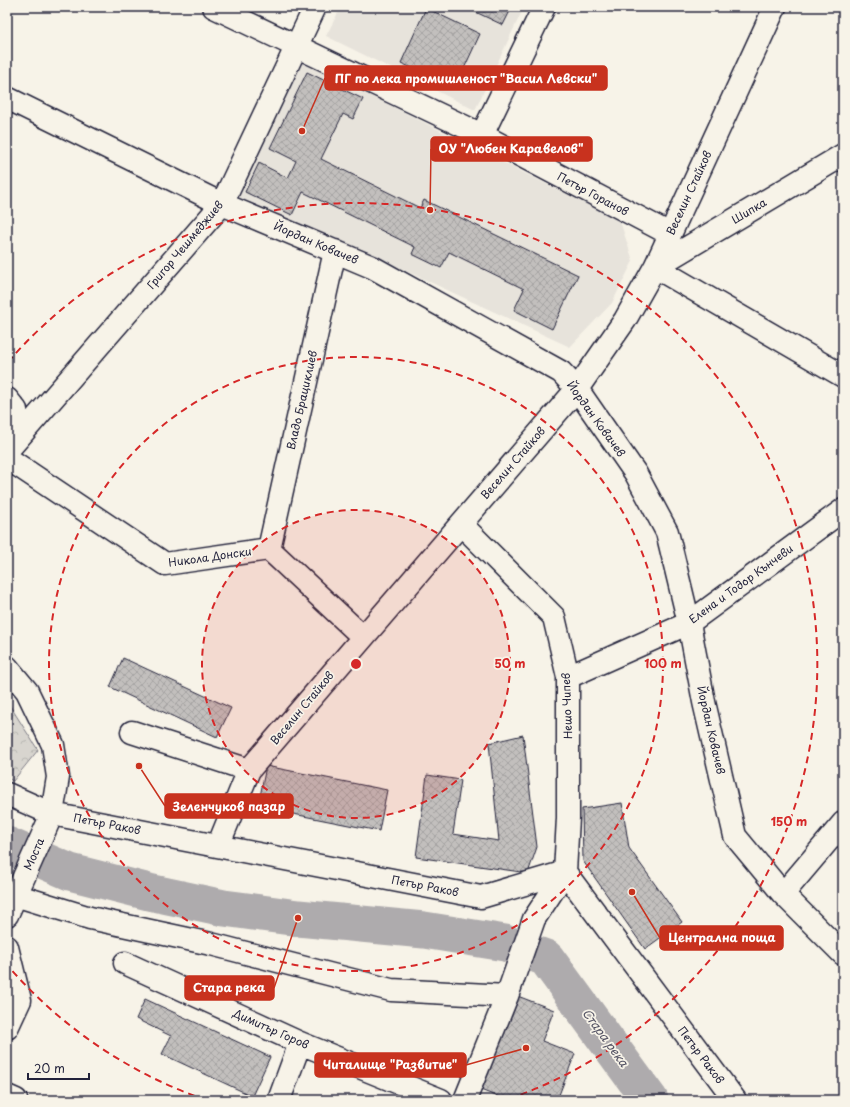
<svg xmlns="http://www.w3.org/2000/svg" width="850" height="1107" font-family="'Playpen Sans',sans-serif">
<defs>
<pattern id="forest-crowns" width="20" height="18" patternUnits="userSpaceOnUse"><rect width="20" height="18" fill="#d8d5cf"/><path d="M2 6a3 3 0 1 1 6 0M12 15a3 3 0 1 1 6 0" fill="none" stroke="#b9b7b3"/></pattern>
<pattern id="building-cross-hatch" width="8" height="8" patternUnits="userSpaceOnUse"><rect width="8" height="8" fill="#c2bfbd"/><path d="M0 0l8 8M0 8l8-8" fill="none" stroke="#a6a4a3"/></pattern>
</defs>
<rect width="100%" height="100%" fill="#f7f3e8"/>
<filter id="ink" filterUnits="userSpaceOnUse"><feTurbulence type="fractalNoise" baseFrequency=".025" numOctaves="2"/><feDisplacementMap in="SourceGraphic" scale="8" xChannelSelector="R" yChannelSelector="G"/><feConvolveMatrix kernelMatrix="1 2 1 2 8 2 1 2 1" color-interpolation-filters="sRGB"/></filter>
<g filter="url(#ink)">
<path fill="#e7e3db" d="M341,7H524L475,110L326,36Z
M300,60L620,221L633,261L612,303L570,347L404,270L236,199Z"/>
<path fill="url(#forest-crowns)" stroke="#7d7c85" d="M7,701L38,750L13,781L7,778Z"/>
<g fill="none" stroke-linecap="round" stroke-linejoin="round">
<path stroke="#aeabad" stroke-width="37" d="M7,845L70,872L149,892L224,908L298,918L424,930L505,943L546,958L650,1100"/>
</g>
<path fill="url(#building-cross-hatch)" stroke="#22223b" d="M465,7H512L503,25Z
M426,8L480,34L455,88L401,63Z
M307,72L363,99L353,119L343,114L321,159L420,208L424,200L578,275L552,329L514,310L524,289L449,252L441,268L412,254L415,247L303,192L292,215L245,192L259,163L288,178L296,161L270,148Z
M123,658L231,708L217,737L110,687Z
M523,735L537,847L528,873L416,857L427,775L461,780L453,834L499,841L489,743Z
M266,766L387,790L379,831L258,807Z
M622,803L629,848L682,922L645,949L583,861L582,809Z
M515,995L554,1010L542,1041L575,1054L557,1100H506L478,1089Z
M145,999L270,1057L252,1096L162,1054L171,1036L136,1019Z"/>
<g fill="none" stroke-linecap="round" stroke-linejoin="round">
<defs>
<path id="minor" d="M214,7L482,135L670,234
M7,98L222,204L372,267L561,372L577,389L636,474L667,532L689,623L704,702L735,836L783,894L843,954
M482,135L544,7
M843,155L655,267L843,376
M7,399L16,410L7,441
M7,451L222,204L315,7
M7,458L165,564L269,549L363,637
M461,524L554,617L568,677V818L565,872L534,919L507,996L465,1100
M269,549L335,251
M7,667L27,691L53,745L58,777L52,814L7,915
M568,677L689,623L843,510
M132,732L249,770L577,389L625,320L655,267L775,7
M7,794L52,814L481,897L565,872L735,1100
M218,846L249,770
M783,894L843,823
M15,895L90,918L211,944L391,990L507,996
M7,947L20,1000L7,1028
M125,963L300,1043L441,1100
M7,1096L16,1100
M279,1100L300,1043"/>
</defs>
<use href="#minor" stroke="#22223b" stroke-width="25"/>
<use href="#minor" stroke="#f7f3e8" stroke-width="22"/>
</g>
</g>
<circle cx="356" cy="664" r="154" fill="#d62828" fill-opacity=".12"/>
<g fill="none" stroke="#d62828" stroke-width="2" stroke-dasharray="7 5">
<circle cx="356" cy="664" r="154"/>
<circle cx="356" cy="664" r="307"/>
<path d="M206 1100A461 461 0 0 1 8 966M8 362A461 461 0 1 1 506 1100"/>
</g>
<g text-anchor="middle" stroke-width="3.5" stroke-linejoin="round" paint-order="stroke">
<g font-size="11" fill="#22223b" stroke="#f7f3e8">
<text transform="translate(689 193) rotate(-65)" y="4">Веселин Стайков</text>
<text transform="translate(593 194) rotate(28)" y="4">Петър Горанов</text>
<text transform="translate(749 211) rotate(-31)" y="4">Шипка</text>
<text transform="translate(316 243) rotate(23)" y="4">Йордан Ковачев</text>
<text transform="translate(185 245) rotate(-50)" y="4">Григор Чешмеджиев</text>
<text transform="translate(302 400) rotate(-77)" y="4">Владо Брациклиев</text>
<text transform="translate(596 419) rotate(54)" y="4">Йордан Ковачев</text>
<text transform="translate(513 463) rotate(-49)" y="4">Веселин Стайков</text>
<text transform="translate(210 557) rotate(-8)" y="4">Никола Донски</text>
<text transform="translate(741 584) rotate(-36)" y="4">Елена и Тодор Кънчеви</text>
<text transform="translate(567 706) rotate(-92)" y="4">Нешо Чипев</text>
<text transform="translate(302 708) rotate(-50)" y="4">Веселин Стайков</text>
<text transform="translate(711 730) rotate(77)" y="4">Йордан Ковачев</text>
<text transform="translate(107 824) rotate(11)" y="4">Петър Раков</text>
<text transform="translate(34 854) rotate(-66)" y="4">Моста</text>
<text transform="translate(425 886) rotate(11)" y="4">Петър Раков</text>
<text transform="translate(271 1029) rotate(24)" y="4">Димитър Горов</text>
<text transform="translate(701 1055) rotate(53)" y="4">Петър Раков</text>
</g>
<g font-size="12" font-style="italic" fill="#535263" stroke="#f7f3e8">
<text transform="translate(605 1038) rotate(54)" y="4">Стара река</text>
</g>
</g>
<circle cx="356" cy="664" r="6" fill="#d62828" stroke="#f7f3e8" stroke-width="2"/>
<g font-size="12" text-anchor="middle" font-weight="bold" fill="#d62828" stroke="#f7f3e8" stroke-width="3.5" stroke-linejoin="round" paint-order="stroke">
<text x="510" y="668">50 m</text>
<text x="663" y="668">100 m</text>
<text x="789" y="826">150 m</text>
</g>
<path fill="none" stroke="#c8321e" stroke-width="1.5" d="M302 131L325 78M430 210L431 149M139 766L165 806M632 892L660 938M298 918L274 988M526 1048L466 1065"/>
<g fill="#c8321e" stroke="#f7f3e8" stroke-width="1.5">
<circle cx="302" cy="131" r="4"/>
<circle cx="430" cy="210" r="4"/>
<circle cx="139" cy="766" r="4"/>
<circle cx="632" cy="892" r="4"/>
<circle cx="298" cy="918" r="4"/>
<circle cx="526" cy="1048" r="4"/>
</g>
<g fill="#c8321e" stroke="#c8321e" stroke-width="1.5">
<rect x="325" y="66" width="282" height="24" rx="4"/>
<rect x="431" y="137" width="161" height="24" rx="4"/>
<rect x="165" y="794" width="128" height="24" rx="4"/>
<rect x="660" y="926" width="123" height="24" rx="4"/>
<rect x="185" y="976" width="89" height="24" rx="4"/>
<rect x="315" y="1053" width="151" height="24" rx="4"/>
</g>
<g font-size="12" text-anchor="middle" font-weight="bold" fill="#fff">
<text x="466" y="83">ПГ по лека промишленост "Васил Левски"</text>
<text x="511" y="153">ОУ "Любен Каравелов"</text>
<text x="229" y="811">Зеленчуков пазар</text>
<text x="722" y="942">Централна поща</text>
<text x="229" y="992">Стара река</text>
<text x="390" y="1069">Читалище "Развитие"</text>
</g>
<rect width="850" height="1107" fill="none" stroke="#f7f3e8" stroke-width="24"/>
<rect x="12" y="12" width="826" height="1083" fill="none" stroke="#22223b" stroke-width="1.5" filter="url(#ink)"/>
<path d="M28 1073v6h61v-6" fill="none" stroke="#22223b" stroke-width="2"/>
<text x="34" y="1073" font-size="12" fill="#22223b" stroke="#f7f3e8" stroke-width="3" paint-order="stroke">20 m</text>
</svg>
